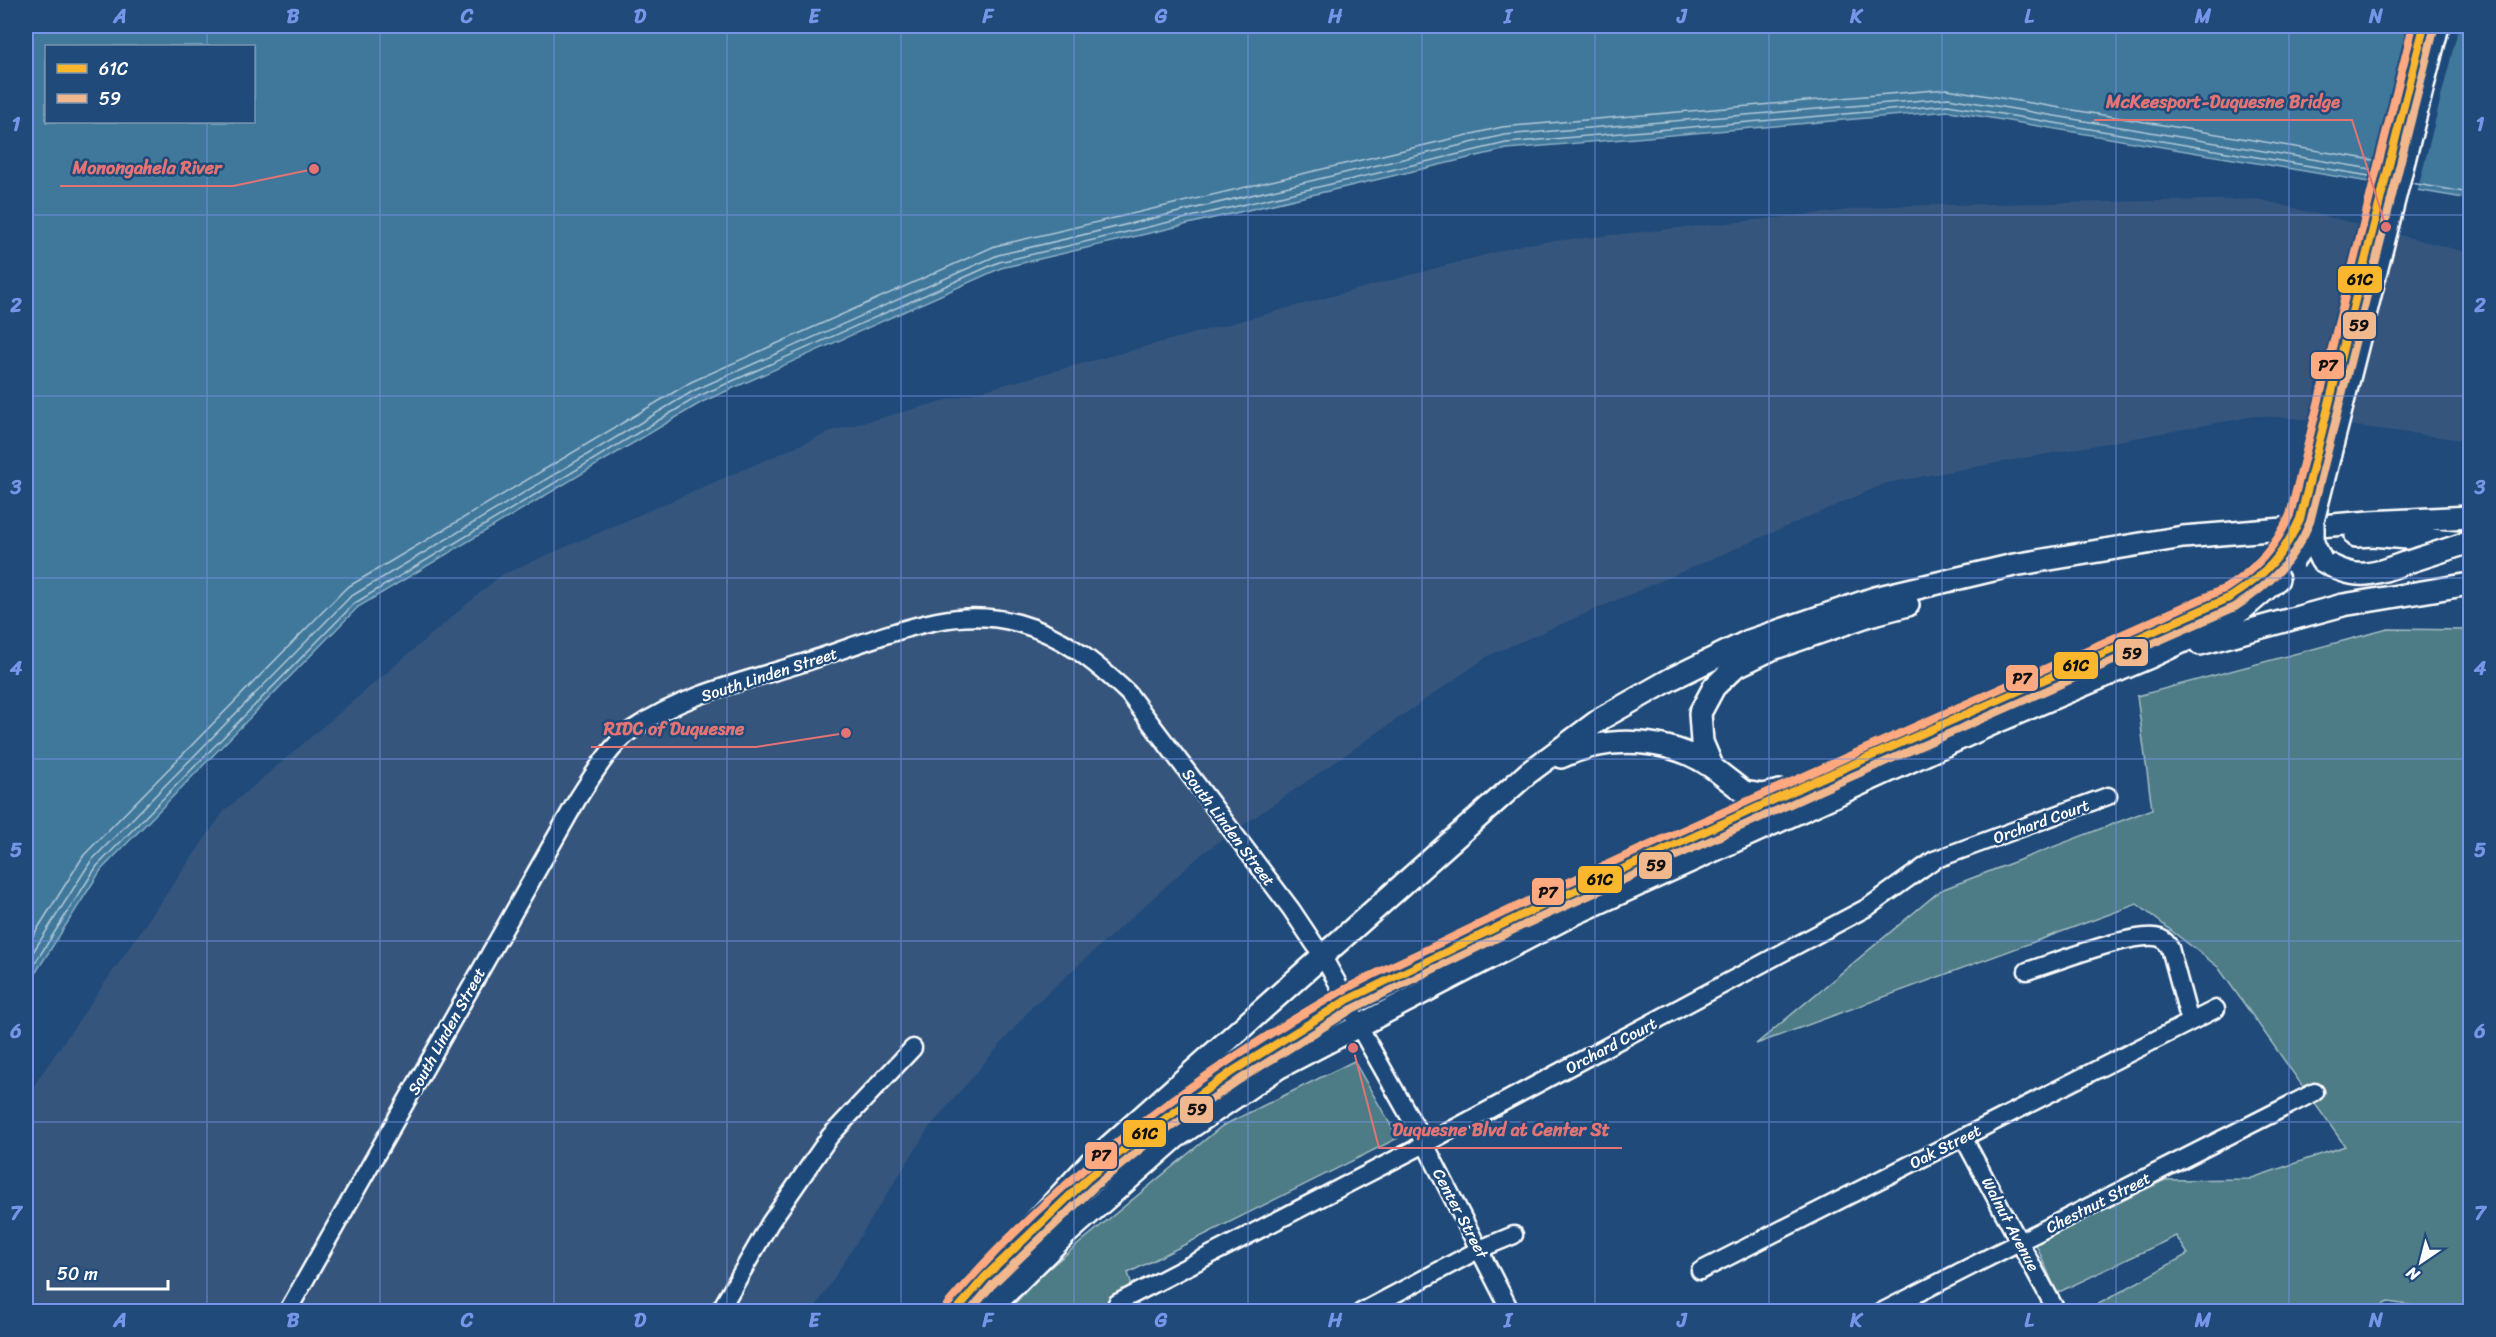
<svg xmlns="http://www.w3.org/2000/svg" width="2496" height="1337" font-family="Sriracha,sans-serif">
<rect width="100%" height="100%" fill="#1f4a7a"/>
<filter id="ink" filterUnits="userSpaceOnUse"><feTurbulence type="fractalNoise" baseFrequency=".0167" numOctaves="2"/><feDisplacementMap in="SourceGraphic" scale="12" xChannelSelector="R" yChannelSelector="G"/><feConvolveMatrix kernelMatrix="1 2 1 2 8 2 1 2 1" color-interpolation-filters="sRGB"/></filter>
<g filter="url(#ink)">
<path fill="#34557d" d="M2258,199L2470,253V441L2294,418L2255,416L1887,483L1490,655L1203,853L1033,1006L929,1128L813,1311L26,1312V1102L38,1079L224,811L501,575L832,431L1525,244L1889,206Z"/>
<path fill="#4e7c87" stroke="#a6bec3" stroke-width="1.5" d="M2388,629L2470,630V1311H2448L2388,1302L2368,1312H2204L2203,1310L2198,1312L2086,1311L2188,1254L2176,1236L2057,1293L2035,1242L2165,1180L2249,1179L2345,1146L2218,967L2137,904L1756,1044L1941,890L2152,809L2137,696Z
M1354,1061L1398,1138L1128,1273L1140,1311L1007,1312L1042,1274L1222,1126Z"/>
<path fill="#40789c" stroke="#8caec4" stroke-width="1.5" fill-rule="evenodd" d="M26,26H2470V199L1949,111L1507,149L1001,268L702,402L358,607L101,870L26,988ZM46,46H254V122H46Z"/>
<path fill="#1f4a7a" d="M2414,26H2459L2417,193L2374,186Z"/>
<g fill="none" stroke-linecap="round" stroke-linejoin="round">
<path stroke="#b3c9d7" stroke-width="1.5" d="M2411,183L2470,193
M26,947L84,855L346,588L691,382L995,246L1502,127L1947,89L2391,163
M26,963L91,861L350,597L695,390L998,255L1504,135L1948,98L2389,172
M26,977L97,866L355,603L699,396L999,262L1506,143L1948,105L2387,179"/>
<defs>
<path id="minor" d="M2027,971C2054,963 2136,930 2160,938C2165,940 2167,943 2170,948L2190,1022
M1963,1137L2057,1312
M1700,1271L2216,1009
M1117,1303L1425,1144L1868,907L1934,860L2108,796
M287,1312L577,800C593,775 609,747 633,729C684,694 749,680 806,662C849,648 893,630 937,621C963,616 992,616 1018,623C1062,635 1095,662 1128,693L1291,909L1323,957L1347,1000L1358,1025L1425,1144L1511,1312
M719,1312L770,1223L830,1136L913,1048
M1361,1312L1480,1249L1514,1235
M1881,1312L2315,1092"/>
<path id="major" d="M2356,536L2372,535L2466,543
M2321,560C2355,581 2369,576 2405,563
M2200,644L2343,605L2470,584
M1561,757C1608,735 1670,737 1713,768
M1780,791L1763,795L1744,792L1713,768L1702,742L1700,713L1714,687L1735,667L1772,649L1870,615L1908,605
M1131,1143L1233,1071L1347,1000L1520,916L1815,781L2231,597L2259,580L2279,558
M984,1278L1089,1164L1528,773L1602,718L1671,679L1749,641L1875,598L2014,565L2183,537L2370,522L2470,517
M955,1312L993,1269
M987,1312L1065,1235L1175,1138L1278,1068L1570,916L2001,720L2150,657L2216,626L2243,609L2278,579"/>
</defs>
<use href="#minor" stroke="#fff" stroke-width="21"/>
<use href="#major" stroke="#fff" stroke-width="26"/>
<use href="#minor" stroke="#1f4a7a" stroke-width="16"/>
<use href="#major" stroke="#1f4a7a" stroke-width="21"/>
<defs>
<path id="major-bridge" d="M2313,523V543L2321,560
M2293,561L2304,544L2313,521L2438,26
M2405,563L2470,542"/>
</defs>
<use href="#major-bridge" stroke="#fff" stroke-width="26" stroke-linecap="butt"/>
<use href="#major-bridge" stroke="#1f4a7a" stroke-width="21"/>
<defs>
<path id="bus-1" d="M955,1312L984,1278L1087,1179L1142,1135L1233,1071L1347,1000L1520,916L1815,781L2231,597C2265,575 2283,556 2300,519L2424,26"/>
<path id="bus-2" d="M969,1312L992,1285L1094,1187L1148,1143L1239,1080L1352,1009L1524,925L1819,791L2235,607C2270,585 2294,560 2310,522L2434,29"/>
<path id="bus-3" d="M947,1305C1056,1177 1195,1075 1340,992C1370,975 1403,961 1434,946C1510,909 1586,874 1663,839C1850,754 2038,671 2226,588C2256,569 2275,548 2290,515L2413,26"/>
</defs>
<use href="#bus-1" stroke="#1f4a7a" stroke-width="12"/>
<use href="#bus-2" stroke="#1f4a7a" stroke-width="12"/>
<use href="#bus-3" stroke="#1f4a7a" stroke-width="12"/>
<use href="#bus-1" stroke="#fab62d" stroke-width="8"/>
<use href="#bus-2" stroke="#f1b78d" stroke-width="8"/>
<use href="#bus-3" stroke="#ffa980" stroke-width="8"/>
</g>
</g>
<path fill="none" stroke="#7795e8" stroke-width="1.5" stroke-opacity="0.55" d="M207,26V46M380,26V1312M554,26V1312M727,26V1312M901,26V1312M1074,26V1312M1248,26V1312M1422,26V1312M1595,26V1312M1769,26V1312M1942,26V1312M2116,26V1312M2289,26V1312M207,122V1312M26,215H2470M26,396H2470M26,578H2470M26,759H2470M26,941H2470M26,1122H2470"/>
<g text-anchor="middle" stroke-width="5" stroke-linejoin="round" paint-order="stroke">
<g font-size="16" fill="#fff" stroke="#1f4a7a">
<text transform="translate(769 674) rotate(-18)" y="6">South Linden Street</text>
<text transform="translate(2041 821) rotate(-20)" y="6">Orchard Court</text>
<text transform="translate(1229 827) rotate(53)" y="6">South Linden Street</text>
<text transform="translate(446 1031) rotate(-61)" y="6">South Linden Street</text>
<text transform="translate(1611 1045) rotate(-28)" y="6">Orchard Court</text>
<text transform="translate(1945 1146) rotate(-27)" y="6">Oak Street</text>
<text transform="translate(2098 1202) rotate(-27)" y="6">Chestnut Street</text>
<text transform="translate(1461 1213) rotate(62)" y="6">Center Street</text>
<text transform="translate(2011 1224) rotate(62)" y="6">Walnut Avenue</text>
</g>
</g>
<path fill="none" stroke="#e47373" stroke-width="2" d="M2386 227L2352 120H2094M314 169L233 186H60M846 733L756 747H591M1353 1048L1379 1148H1622"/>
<g fill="#e47373" stroke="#1f4a7a" stroke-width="2">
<circle cx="2386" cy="227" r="6"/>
<circle cx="314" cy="169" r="6"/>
<circle cx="846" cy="733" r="6"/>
<circle cx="1353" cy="1048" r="6"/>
</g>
<g font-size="18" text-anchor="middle" font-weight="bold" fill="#e47373" stroke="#1f4a7a" stroke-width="5" stroke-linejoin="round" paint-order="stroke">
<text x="2223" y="108">McKeesport-Duquesne Bridge</text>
<text x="147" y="174">Monongahela River</text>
<text x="674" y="735">RIDC of Duquesne</text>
<text x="1501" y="1136">Duquesne Blvd at Center St</text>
</g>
<g stroke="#1f4a7a" stroke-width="2">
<rect x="2337" y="265" width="46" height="29" rx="6" fill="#fab62d"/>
<rect x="2342" y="311" width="35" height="29" rx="6" fill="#f1b78d"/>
<rect x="2310" y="351" width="35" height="29" rx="6" fill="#ffa980"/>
<rect x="2114" y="638" width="35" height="29" rx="6" fill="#f1b78d"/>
<rect x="2053" y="651" width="46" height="29" rx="6" fill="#fab62d"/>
<rect x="2005" y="664" width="34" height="28" rx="6" fill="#ffa980"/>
<rect x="1638" y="851" width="35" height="29" rx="6" fill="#f1b78d"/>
<rect x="1577" y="865" width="46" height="29" rx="6" fill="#fab62d"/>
<rect x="1531" y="877" width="34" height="29" rx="6" fill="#ffa980"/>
<rect x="1179" y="1095" width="35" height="29" rx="6" fill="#f1b78d"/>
<rect x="1122" y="1119" width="45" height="29" rx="6" fill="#fab62d"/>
<rect x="1084" y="1141" width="34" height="29" rx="6" fill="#ffa980"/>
</g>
<g font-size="16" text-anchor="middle" font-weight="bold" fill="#111">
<text x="2360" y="285">61C</text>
<text x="2359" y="331">59</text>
<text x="2328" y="371">P7</text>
<text x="2132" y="659">59</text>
<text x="2076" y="671">61C</text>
<text x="2022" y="684">P7</text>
<text x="1656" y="871">59</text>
<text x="1600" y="885">61C</text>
<text x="1548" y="898">P7</text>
<text x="1197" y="1115">59</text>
<text x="1145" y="1139">61C</text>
<text x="1101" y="1161">P7</text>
</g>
<rect width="2496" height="1337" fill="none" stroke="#1f4a7a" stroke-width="66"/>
<rect x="45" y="45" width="210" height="78" fill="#1f4a7a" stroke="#7992af" stroke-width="1.5"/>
<rect x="57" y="64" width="30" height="9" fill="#fab62d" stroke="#7992af" stroke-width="1.5"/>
<text x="99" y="75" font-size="18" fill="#ffffff">61C</text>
<rect x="57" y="94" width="30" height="9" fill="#f1b78d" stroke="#7992af" stroke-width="1.5"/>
<text x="99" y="105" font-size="18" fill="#ffffff">59</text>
<g transform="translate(2421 1262) rotate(215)" stroke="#1f4a7a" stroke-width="4.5" paint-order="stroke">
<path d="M0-4.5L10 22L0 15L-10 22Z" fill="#ffffff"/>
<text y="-9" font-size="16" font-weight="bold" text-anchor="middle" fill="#ffffff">N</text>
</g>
<path d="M48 1280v9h120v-9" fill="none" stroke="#ffffff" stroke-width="3"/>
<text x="57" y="1280" font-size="18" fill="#ffffff" stroke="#1f4a7a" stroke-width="4.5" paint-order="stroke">50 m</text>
<rect x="33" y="33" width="2430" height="1271" fill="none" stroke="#7795e8" stroke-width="2"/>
<g font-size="20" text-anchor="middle" font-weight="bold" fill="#7795e8">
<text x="120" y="23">A</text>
<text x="293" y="23">B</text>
<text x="467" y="23">C</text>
<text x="640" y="23">D</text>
<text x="814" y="23">E</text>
<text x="988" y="23">F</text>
<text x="1161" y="23">G</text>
<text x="1335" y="23">H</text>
<text x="1508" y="23">I</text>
<text x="1682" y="23">J</text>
<text x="1856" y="23">K</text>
<text x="2029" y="23">L</text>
<text x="2203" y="23">M</text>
<text x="2376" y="23">N</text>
<text x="16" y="131">1</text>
<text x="2480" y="131">1</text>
<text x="16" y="312">2</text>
<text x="2480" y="312">2</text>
<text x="16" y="494">3</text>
<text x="2480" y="494">3</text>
<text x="16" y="675">4</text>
<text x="2480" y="675">4</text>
<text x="16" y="857">5</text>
<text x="2480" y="857">5</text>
<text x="16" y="1038">6</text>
<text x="2480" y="1038">6</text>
<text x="16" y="1220">7</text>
<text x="2480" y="1220">7</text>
<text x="120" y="1327">A</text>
<text x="293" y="1327">B</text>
<text x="467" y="1327">C</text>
<text x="640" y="1327">D</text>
<text x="814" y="1327">E</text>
<text x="988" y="1327">F</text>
<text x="1161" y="1327">G</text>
<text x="1335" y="1327">H</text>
<text x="1508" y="1327">I</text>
<text x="1682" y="1327">J</text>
<text x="1856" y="1327">K</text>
<text x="2029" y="1327">L</text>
<text x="2203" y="1327">M</text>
<text x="2376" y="1327">N</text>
</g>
</svg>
